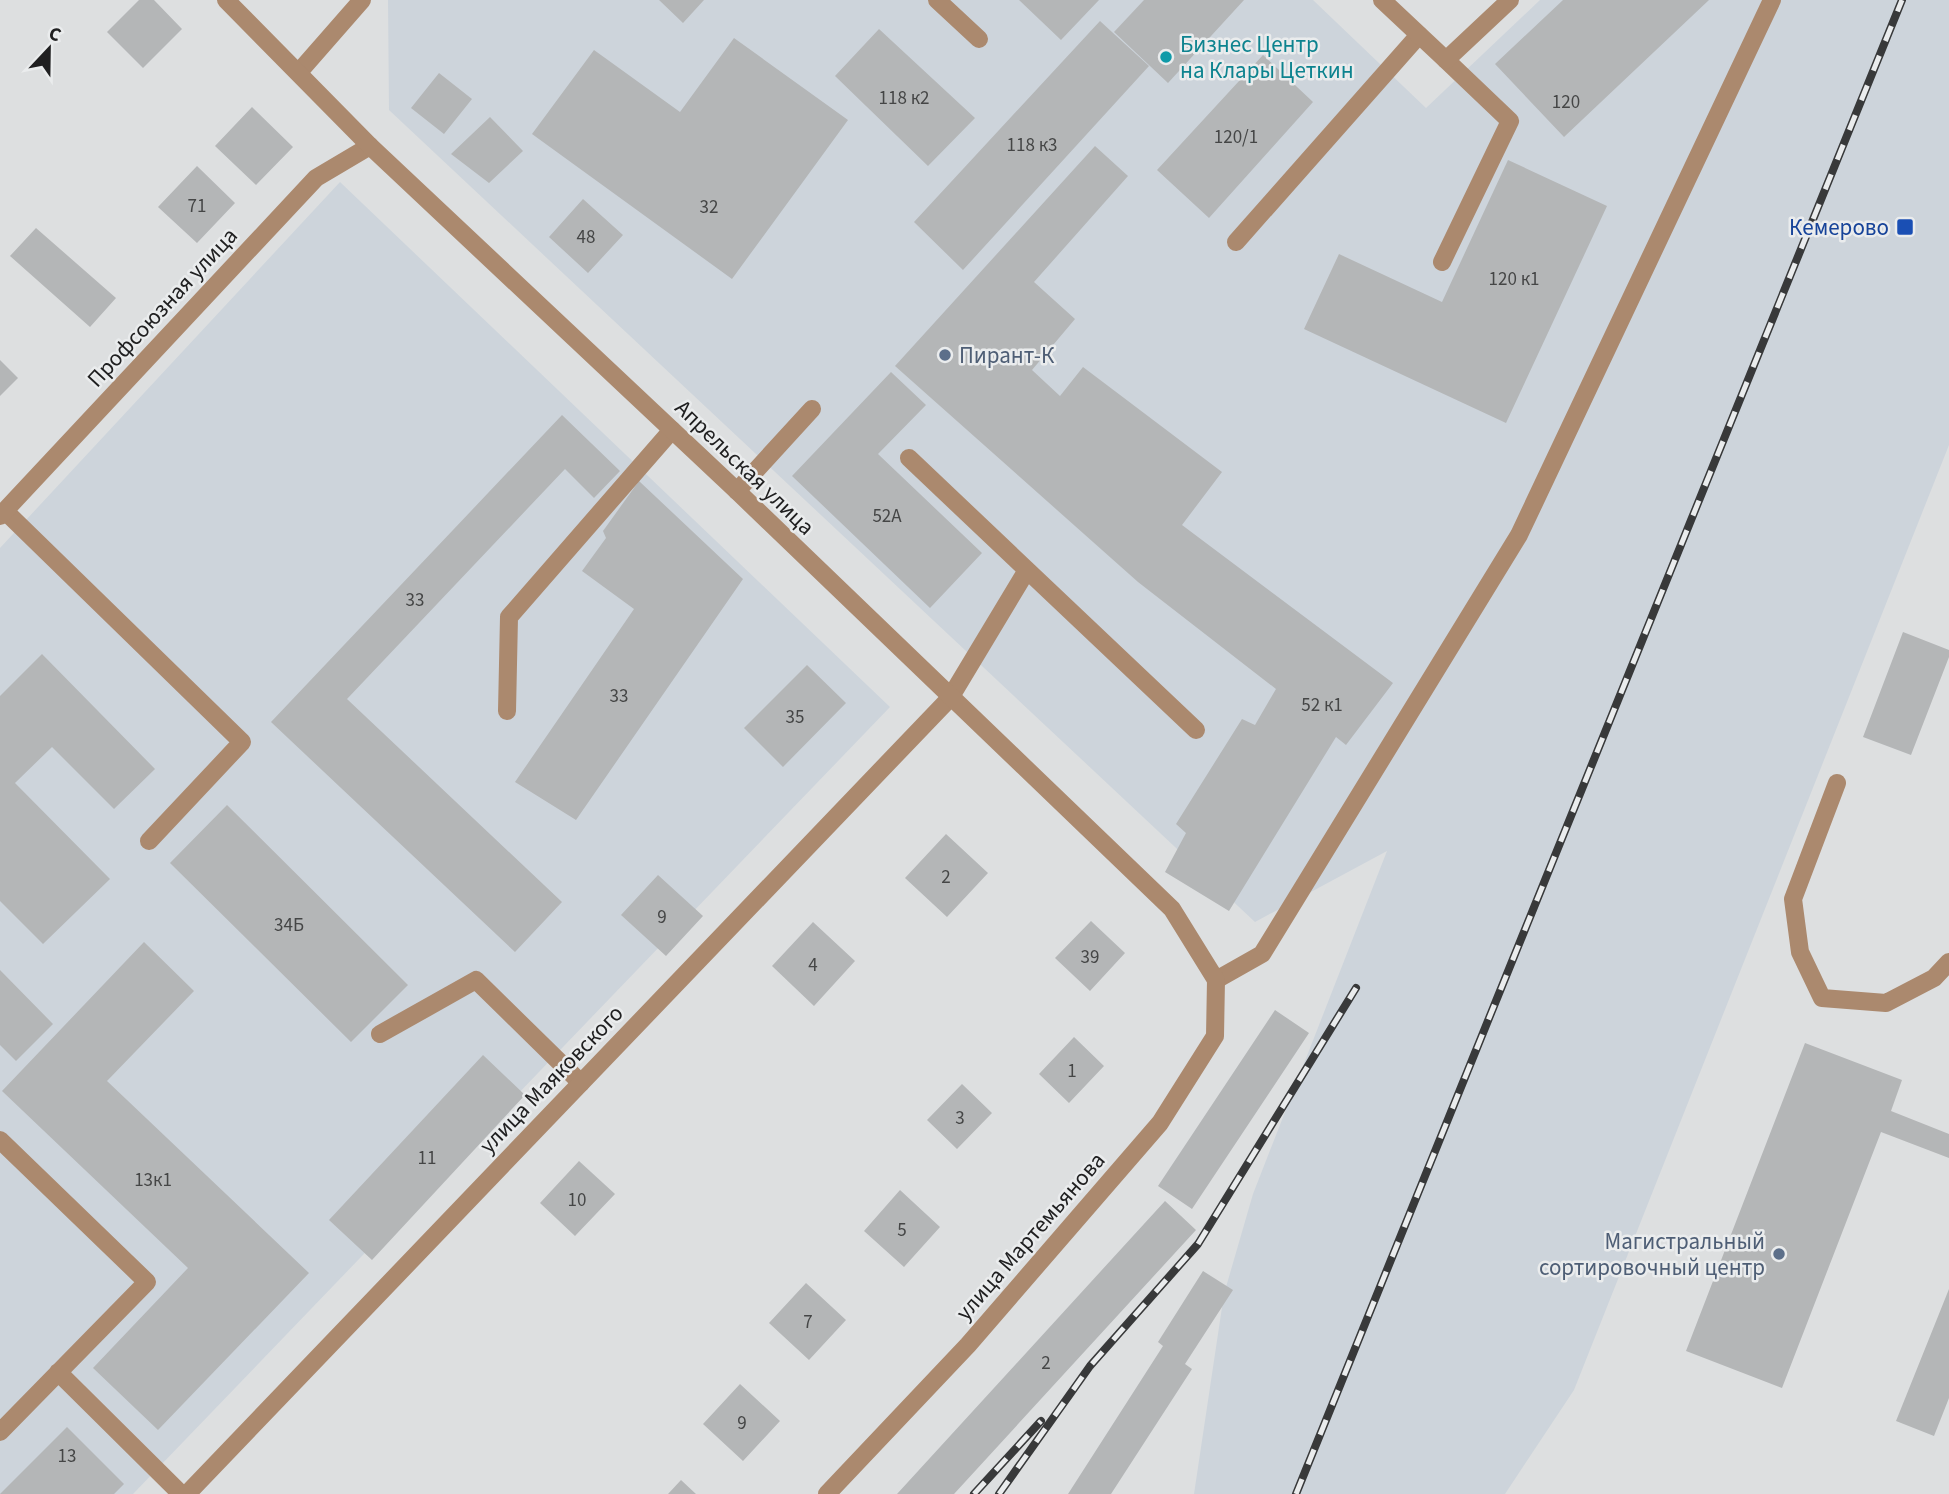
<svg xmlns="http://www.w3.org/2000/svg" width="1949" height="1494" font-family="'Source Sans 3',sans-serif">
<rect width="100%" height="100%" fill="#dddfe0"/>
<path fill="#cdd4db" d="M388,0H1313L1426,108L1540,0H1949V445L1574,1390L1505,1494H1194L1224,1294L1253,1194L1387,851L1255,922L389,110Z
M340,182L890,707L133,1494H0V548Z"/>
<path fill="#b4b6b7" d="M139,0H154L182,29L143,68L107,32Z
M659,0H704L683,23Z
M1019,0H1099L1061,40Z
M1144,0H1244L1168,83L1114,32Z
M1563,0H1709L1564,137L1495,64Z
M1100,21L1149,66L963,270L914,222Z
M879,29L975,118L928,166L835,76Z
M734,38L848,120L732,279L532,134L594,50L680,112Z
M1263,55L1313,102L1209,218L1157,170Z
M439,73L472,99L444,134L411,108Z
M252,107L293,147L256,185L215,146Z
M490,117L523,151L489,183L451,154Z
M1095,146L1128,176L1034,282L1075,319L1032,370L1060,396L1083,367L1222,472L1182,525L1393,683L1346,745L1336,737L1229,911L1165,872L1186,833L1176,824L1242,719L1255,725L1276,689L1138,582L895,366Z
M1508,160L1607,206L1506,423L1304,329L1339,254L1442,302Z
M197,166L235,203L197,243L158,207Z
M583,199L623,235L588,273L549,237Z
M36,228L116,298L90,327L10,256Z
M0,360L18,378L0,396Z
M891,372L926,405L878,454L982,553L930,608L792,476Z
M562,415L620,471L594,498L565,469L347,699L562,902L515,952L271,722Z
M639,481L743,579L576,820L515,782L634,609L582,571L606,538L603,531Z
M1903,632L1949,650V657L1911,755L1863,737Z
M42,654L155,769L114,809L52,747L15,783L110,879L43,944L0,901V696Z
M807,665L846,703L783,767L744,728Z
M227,805L408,985L351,1042L170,863Z
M946,834L988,873L947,917L905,878Z
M658,875L703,916L666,956L621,915Z
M1091,921L1125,953L1090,991L1055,958Z
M813,922L855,961L814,1006L772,966Z
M144,942L194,991L107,1081L309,1273L158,1430L93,1368L188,1268L2,1091Z
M0,970L53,1024L16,1061L0,1045Z
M1275,1010L1309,1033L1192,1209L1158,1186Z
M1074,1037L1104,1066L1069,1103L1039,1074Z
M1805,1043L1902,1080L1891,1111L1949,1134V1158L1881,1132L1782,1388L1686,1351Z
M483,1055L525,1095L372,1260L329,1220Z
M962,1084L992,1113L957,1149L927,1120Z
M579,1161L615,1194L575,1236L540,1203Z
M900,1190L940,1227L904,1267L864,1231Z
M1165,1201L1196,1230L954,1494H897Z
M1203,1271L1233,1290L1185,1364L1192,1369L1111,1494H1068L1163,1346L1158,1342Z
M806,1283L846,1320L809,1360L769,1323Z
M1949,1289V1398L1934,1436L1896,1421Z
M740,1384L780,1421L743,1461L703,1424Z
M67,1427L124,1484L114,1494H0Z
M681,1480L696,1494H668Z"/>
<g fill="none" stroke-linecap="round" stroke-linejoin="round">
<path stroke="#ab896e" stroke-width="18" d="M937,0L979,39
M1236,242L1419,35
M1442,262L1510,121L1446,60
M909,458L1027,570
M737,491L812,409
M5,511L242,742L149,841
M950,698L1027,570L1196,730
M507,711L509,617L672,430
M1837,783L1793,899L1800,952L1822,998L1886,1003L1934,978L1949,962
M1216,980L1262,954L1519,535L1772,0
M380,1034L476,980L581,1083
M0,1140L147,1282L0,1432
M58,1372L181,1494"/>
<path stroke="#ab896e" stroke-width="18" d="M1382,0L1446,60L1510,0
M299,72L362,0
M0,516L316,178L370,146
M187,1494L950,698"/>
<path stroke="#ab896e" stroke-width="18" d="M226,0L370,146L737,491L1172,909L1216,980L1215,1036L1160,1123L968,1345L827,1494"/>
<defs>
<path id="rail" d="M974,1494L1041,1421
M999,1494L1090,1366L1198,1244L1356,988
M1296,1494L1902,0"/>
</defs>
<use href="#rail" stroke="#38393a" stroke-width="8"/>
<use href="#rail" stroke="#eaeced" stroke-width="5" stroke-dasharray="16" stroke-linecap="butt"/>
</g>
<circle fill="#0f9aa8" stroke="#eaeced" stroke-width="2.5" cx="1166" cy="57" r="7"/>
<rect fill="#1a4fb4" stroke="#eaeced" stroke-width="2.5" x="1896" y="218" width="18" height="18" rx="3.5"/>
<g fill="#5c6f8a" stroke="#eaeced" stroke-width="2.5">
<circle cx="945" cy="355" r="7"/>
<circle cx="1779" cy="1254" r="7"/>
</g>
<g text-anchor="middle" stroke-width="5" stroke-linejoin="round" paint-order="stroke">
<g font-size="19" fill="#454646">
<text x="904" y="104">118 к2</text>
<text x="1566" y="108">120</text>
<text x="1236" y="143">120/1</text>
<text x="1032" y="151">118 к3</text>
<text x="197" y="212">71</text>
<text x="709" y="213">32</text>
<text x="586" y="243">48</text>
<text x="1514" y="285">120 к1</text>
<text x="887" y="522">52А</text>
<text x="415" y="606">33</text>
<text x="619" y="702">33</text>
<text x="1322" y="711">52 к1</text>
<text x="795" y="723">35</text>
<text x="946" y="883">2</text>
<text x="662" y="923">9</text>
<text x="289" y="931">34Б</text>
<text x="1090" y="963">39</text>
<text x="813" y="971">4</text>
<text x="1072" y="1077">1</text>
<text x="960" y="1124">3</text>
<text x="427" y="1164">11</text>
<text x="153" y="1186">13к1</text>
<text x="577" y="1206">10</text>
<text x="902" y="1236">5</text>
<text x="808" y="1328">7</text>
<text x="1046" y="1369">2</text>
<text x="742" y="1429">9</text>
<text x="67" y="1462">13</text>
</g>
<g font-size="23" fill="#0d838f" stroke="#eaeced" text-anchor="start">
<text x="1180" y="52">Бизнес Центр<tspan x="1180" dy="26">на Клары Цеткин</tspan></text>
</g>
<g font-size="23" fill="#164399" stroke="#eaeced" text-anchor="end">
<text x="1889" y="235">Кемерово</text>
</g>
<g font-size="23" fill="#202021" stroke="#eaeced">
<text transform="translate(162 307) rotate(-47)" y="8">Профсоюзная улица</text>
<text transform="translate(745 467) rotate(44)" y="8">Апрельская улица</text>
<text transform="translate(551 1079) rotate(-46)" y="8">улица Маяковского</text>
<text transform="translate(1030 1236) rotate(-49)" y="8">улица Мартемьянова</text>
</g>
<g font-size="23" fill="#4e5e75" stroke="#eaeced" text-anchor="start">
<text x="959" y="363">Пирант-К</text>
<text x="1765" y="1249" text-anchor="end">Магистральный<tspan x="1765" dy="26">сортировочный центр</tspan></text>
</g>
</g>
<g transform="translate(49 49) rotate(22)" stroke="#eaeced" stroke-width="5" paint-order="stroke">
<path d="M0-5L12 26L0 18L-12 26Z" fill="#202021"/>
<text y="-10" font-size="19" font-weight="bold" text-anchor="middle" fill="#202021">С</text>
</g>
</svg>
